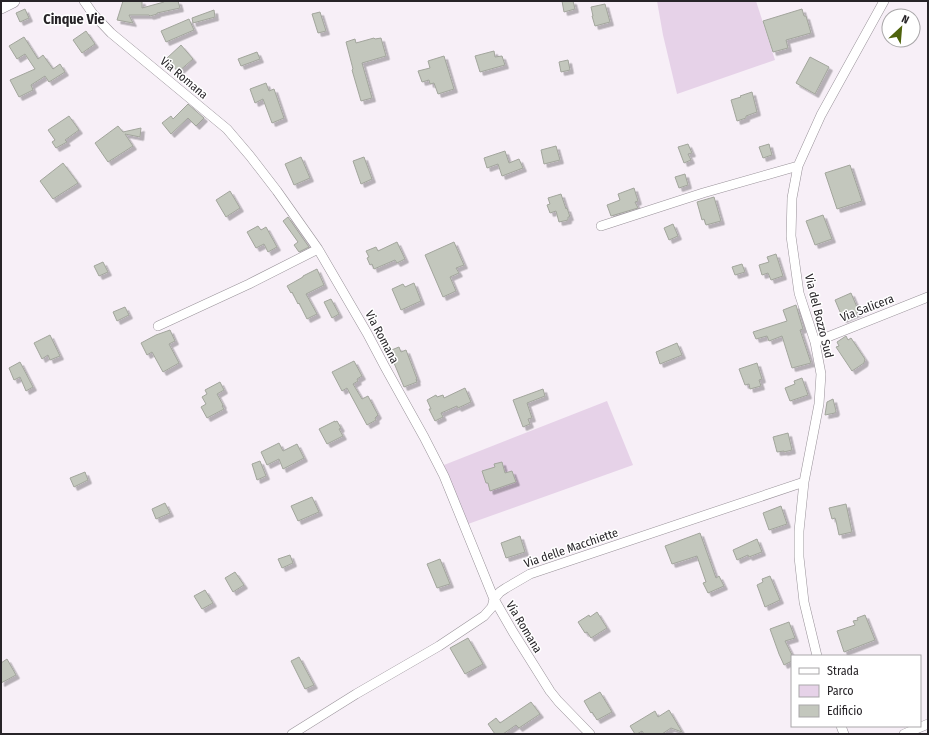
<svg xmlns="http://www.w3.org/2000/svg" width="929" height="735" font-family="'Fira Sans Condensed',sans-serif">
<defs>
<filter id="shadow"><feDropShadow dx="3.5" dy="3.5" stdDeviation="0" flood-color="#0004"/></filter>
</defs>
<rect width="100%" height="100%" fill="#f7eff7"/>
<path fill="#e6d2e8" d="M657,1H756L775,60L677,94L663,35Z
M607,401L633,465L468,524L444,465Z"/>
<path fill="#c3c7bd" stroke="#a2a59c" filter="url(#shadow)" d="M123,1H142V8L164,2V1H178L180,8L157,13V14L150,16L149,15H129L133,23L117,20Z
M562,1H573L575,9L564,12Z
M605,4L610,22L595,26L592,16H593L591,7Z
M25,9L29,18L20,22L16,13Z
M802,9L804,16H806L811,33L786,40L788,48L773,52L763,21Z
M214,10L215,17L193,23L192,18Z
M320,12L326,31L318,33L312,14Z
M189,19L194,30L166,42L161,31Z
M86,31L95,44L82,53L73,40Z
M24,37L38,59L43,55L53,69L60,64L65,72L49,82L45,76L31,85L33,90L19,97L10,80L35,69L25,54L17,59L9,46Z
M374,38L375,39L381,38L386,56L362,63L372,98L361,101L352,70L353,69L346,42L355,39L356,43Z
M181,45L193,59L178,72L167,58Z
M494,51L495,57L502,56L505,65L480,72L475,56Z
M257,52L260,59L241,66L238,59Z
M444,56L454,89L438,94L434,83L430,84L429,80L422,82L418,71L430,68L428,61Z
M810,57L829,67L815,94L796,83Z
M568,60L570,70L561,72L559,62Z
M266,83L269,91L274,89L284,118L272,123L263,99L255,103L250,89Z
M752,92L757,112L746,116V118L737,121L731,100L741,97L740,96Z
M188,104L204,118L196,126L188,118L171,134L162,123L171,116L173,119Z
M69,116L79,130L65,140L67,142L56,148L52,142L55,140L48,130Z
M118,126L123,132L141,128L140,137L125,134L133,146L108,162L95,143Z
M688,144L692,153L688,154L691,160L684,163L678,147Z
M769,144L772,155L763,158L759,147Z
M556,146L560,160L544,164L541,150Z
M505,151L509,163L519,159L523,168L502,176L498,164L487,168L484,158Z
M301,157L310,178L294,185L285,164Z
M364,157L372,179L361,184L353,161Z
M63,163L78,183L53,199L40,181Z
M850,165L862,201L837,209L825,173Z
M685,174L688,185L679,188L675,177Z
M634,188L638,201L635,202L638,208L611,216L607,205L620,200L618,194Z
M230,191L240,208L226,217L216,200Z
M561,194L566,209L567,208L570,217H568V220L559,222L556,211L550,213L547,205L550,204L548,198Z
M714,197L721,221L706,225L704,219L702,220L697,202Z
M823,215L832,239L815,245L806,221Z
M288,217L309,247L299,252L294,245L298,242L283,221Z
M673,224L678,236L669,240L664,228Z
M258,226L261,230L266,227L277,247L268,252L264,244L256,248L247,232Z
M397,242L405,259L397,263L395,260L374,269L372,264L370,265L367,258L369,257L366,251L376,247L378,251Z
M454,242L464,265L456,268L459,273L450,277L456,291L443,297L425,255Z
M776,254L783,276L771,280L768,273L762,275L759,265L769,262L767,257Z
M103,262L108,272L99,276L94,266Z
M742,264L745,272L735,275L732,267Z
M317,269L324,285L306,294L317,314L307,319L299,303L298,304L292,292L291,293L287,286L303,277V276Z
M414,283L421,301L401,310L392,289L403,284L405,287Z
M851,293L859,312L843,319L835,300Z
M331,299L339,314L332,318L324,302Z
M796,305L803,329L800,330L811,363L792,368L782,336L769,341L767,336L756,339L753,332L787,321L783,310Z
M125,307L129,315L117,321L113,312Z
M170,330L175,341L169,344L179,363L163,372L152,352L147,355L141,343L156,335Z
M50,335L60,356L50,360L48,355L42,359L34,343Z
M846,336L848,340L851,338L865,359L864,363L852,371L836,347L839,346L837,342Z
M677,343L682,355L660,364L656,352Z
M399,347L401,352L406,350L417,379H416L417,382L404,387L389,351Z
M354,361L362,376L357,379L358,381L353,384L362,399L368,396L378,415L375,418L376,420L367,425L347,388L342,391L332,372Z
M20,362L33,387L26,391L20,377L14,380L9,368Z
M757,363L762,379L759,380L761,386L750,389L749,384L745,385L739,369Z
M802,378L808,395L790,401L785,388L795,384L794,381Z
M220,382L224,390L217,394L223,405L222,406L224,409L207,418L201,407L206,404L202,397L207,394L205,390Z
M465,388L471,402L458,408L457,406L441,413L443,417L435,421L429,409H431L427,400L436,395L437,397L443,395L444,398Z
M543,389L545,396L527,403L532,418L528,419L530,424L523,427L513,400Z
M833,399L836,411L835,413L825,415L827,402Z
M335,421V422L337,421L341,428L339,429L343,436L327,444L319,429Z
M788,433L792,450L784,452V451L777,452L773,437Z
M279,443L283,451L297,444L304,458L283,469L279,459L267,465L261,452Z
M260,461L266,476L257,480L252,464Z
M502,462L505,473L512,471L516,482L490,491L488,483H486L482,471L495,467L494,464Z
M85,472L88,480L74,487L70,478Z
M312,497L319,512L298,521L291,506Z
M165,503L170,513L156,519L152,509Z
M846,504L852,532L839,535L836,521L835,518L832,519L829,508Z
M781,506L787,524L769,530L763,513Z
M700,533L716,578L719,576L724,586L708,593L703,583L706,582L697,556L672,564L665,546Z
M520,536L525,552L506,558L501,543Z
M757,539L762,552L749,557L748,555L737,560L733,550Z
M290,555L293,563L282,568L278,559Z
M440,559L450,584L437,588L427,564Z
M235,572L244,585L233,592L225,578Z
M770,576L780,600L765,607L757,585L763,582L762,579Z
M205,590L213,603L202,609L194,596Z
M597,612L607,628L591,638L587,632L585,633L578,622L589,615L590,617Z
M865,615L875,640L844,652L837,631L855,625L853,621L858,620L857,618Z
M789,622L795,638L785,641L792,655V661L784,665L779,654L770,629Z
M468,638L483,664L465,674L450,648Z
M299,657L314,685L305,689L291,661Z
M7,659L16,675L1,683V663Z
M600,692L612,712L597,720L592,712L591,713L584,701Z
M531,702L540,714L519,728L516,725L503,734H495L488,724L496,718L500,723Z
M669,710L682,732L671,728L662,734H644L642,731L637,734H635L630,726L655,711L658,717Z"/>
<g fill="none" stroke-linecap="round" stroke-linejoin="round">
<defs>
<path id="minor" d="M84,1L93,14L111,33L227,129L250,156L277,191L318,249L367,333L385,367L424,437L444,476L494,599L513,632L550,691L558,701L590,734
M601,226L703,193L798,166
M158,326L249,284L318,249
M815,342L928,297
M817,656L804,602L799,557V531L804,482L819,404L821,374L815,342L799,293L791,236L792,198L798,166L821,115L884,1
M841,726L844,734
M292,734L356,694L439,646L484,616L492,607L494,599L500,592L506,588L530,574L804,482
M904,734L928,724"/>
<path id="secondary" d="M1,7L13,1"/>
</defs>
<use href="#minor" stroke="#999299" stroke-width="10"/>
<use href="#secondary" stroke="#999299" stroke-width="14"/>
<use href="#minor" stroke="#fff" stroke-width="9"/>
<use href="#secondary" stroke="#fff" stroke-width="13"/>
</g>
<g text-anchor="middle" stroke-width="3" stroke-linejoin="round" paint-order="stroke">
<g font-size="12" fill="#272428" stroke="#fff">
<text transform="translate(184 78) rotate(40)" y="4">Via Romana</text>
<text transform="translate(867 308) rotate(-21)" y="4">Via Salicera</text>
<text transform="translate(819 316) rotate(76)" y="4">Via del Bozzo Sud</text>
<text transform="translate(382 337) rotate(62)" y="4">Via Romana</text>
<text transform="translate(571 548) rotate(-19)" y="4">Via delle Macchiette</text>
<text transform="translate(524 627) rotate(59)" y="4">Via Romana</text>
</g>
<g font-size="14" font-weight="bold" fill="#272428" stroke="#fff">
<text x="74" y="24">Cinque Vie</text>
</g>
</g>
<rect width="929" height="735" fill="none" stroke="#272428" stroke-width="4"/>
<rect x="791" y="655" width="130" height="72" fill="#ffffff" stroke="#a9a7a9"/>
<rect x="799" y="668" width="20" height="6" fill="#ffffff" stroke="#a9a7a9"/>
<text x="827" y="675" font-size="12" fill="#272428">Strada</text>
<rect x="799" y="685" width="20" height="12" fill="#e6d2e8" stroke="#a9a7a9"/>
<text x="827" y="695" font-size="12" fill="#272428">Parco</text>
<rect x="799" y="705" width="20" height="12" fill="#c3c7bd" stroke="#a9a7a9"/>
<text x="827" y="715" font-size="12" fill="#272428">Edificio</text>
<g transform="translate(901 28) rotate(26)"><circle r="19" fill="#ffffff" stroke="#a9a7a9"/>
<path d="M0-3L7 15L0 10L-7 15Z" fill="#4e620c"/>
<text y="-6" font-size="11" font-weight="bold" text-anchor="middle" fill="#272428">N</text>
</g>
</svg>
